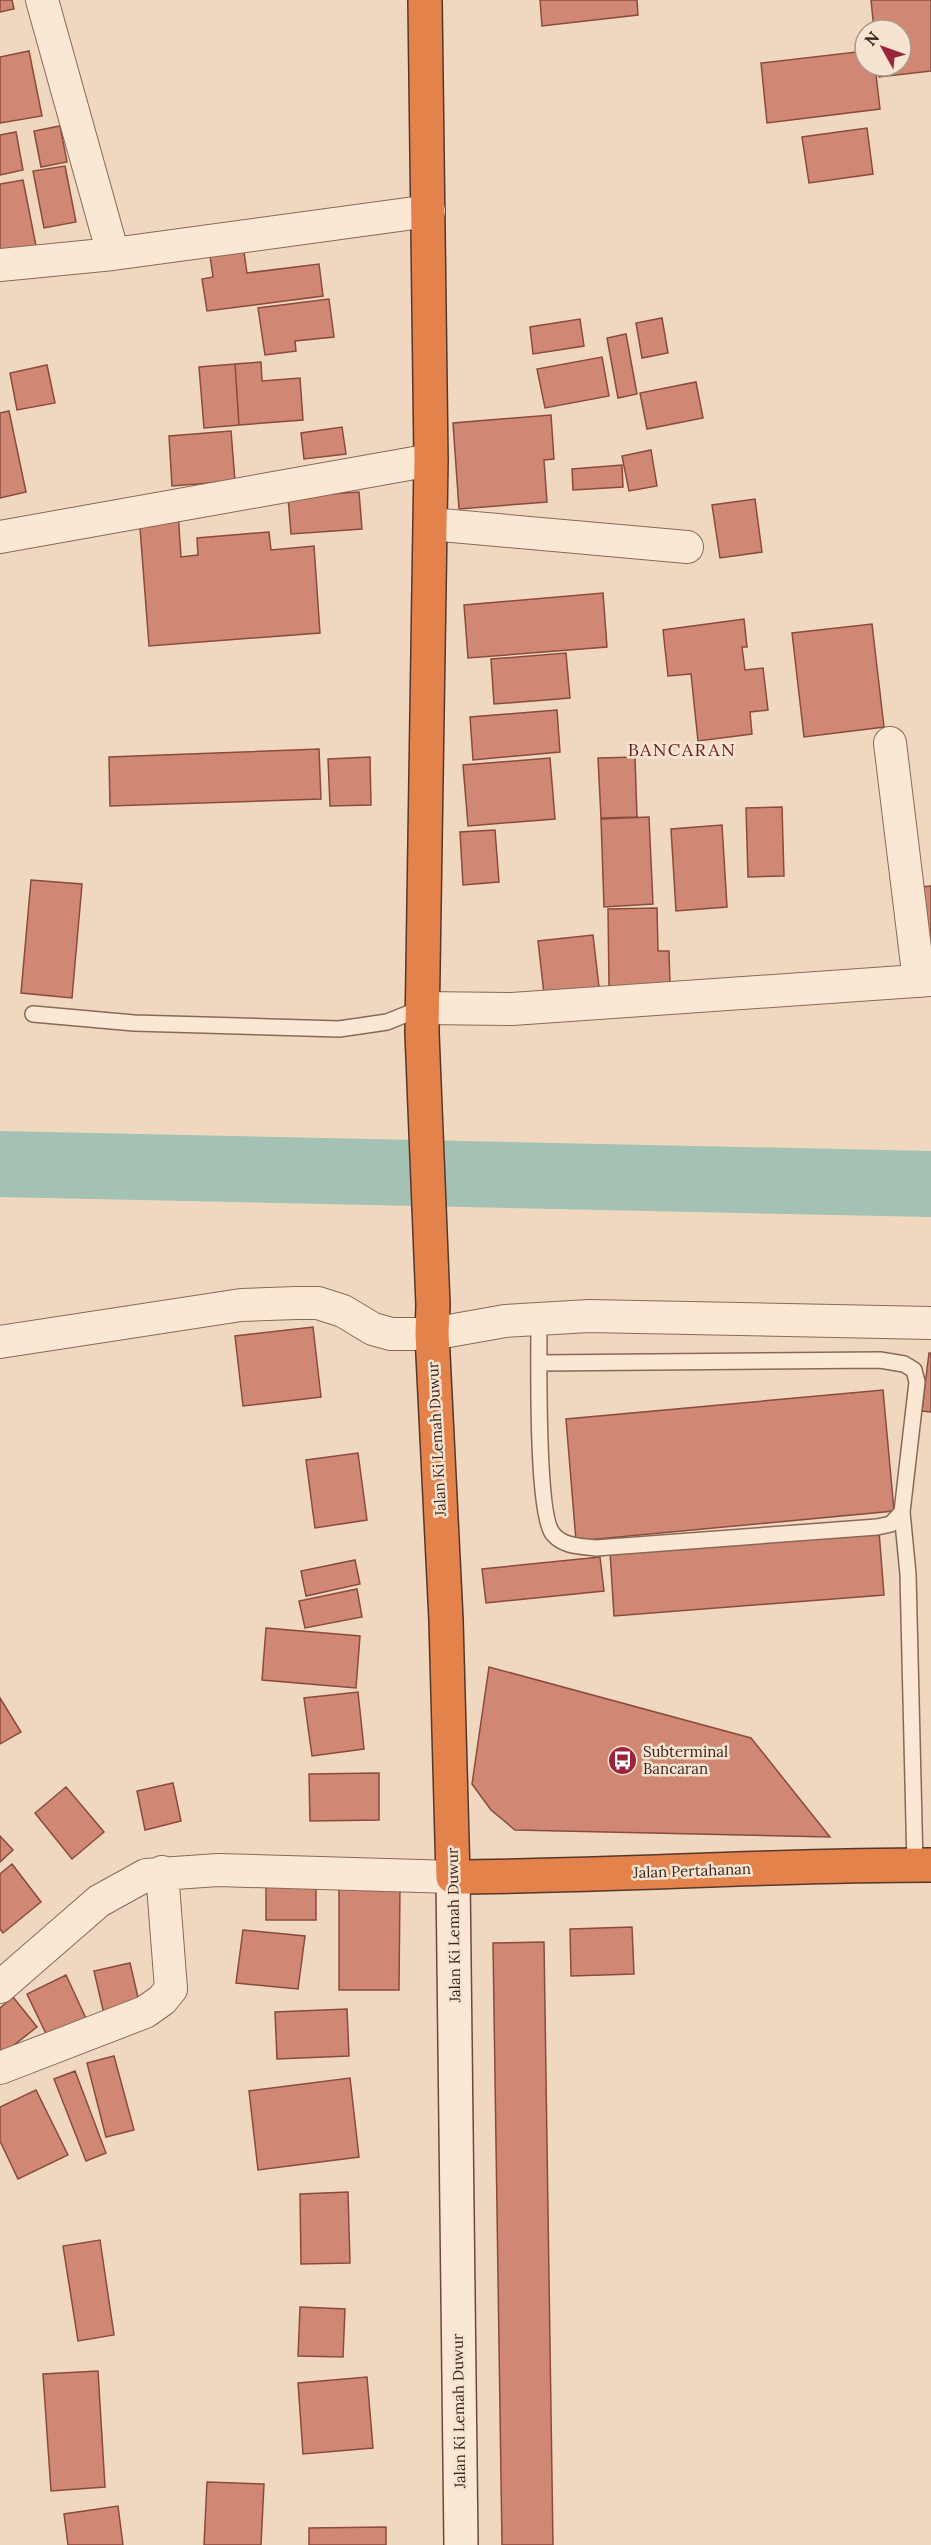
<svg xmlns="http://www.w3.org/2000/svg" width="931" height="2545" font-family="Lora,serif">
<rect width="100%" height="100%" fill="#f0d8c0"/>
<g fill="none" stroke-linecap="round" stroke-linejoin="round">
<path stroke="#a3c2b3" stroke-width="66" d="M0,1164L931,1184"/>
</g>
<path fill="#d08874" stroke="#8a4b3c" stroke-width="1.5" d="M0,0H12L14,9L0,12Z
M540,0H637L638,15L542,26Z
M871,0H931V71L879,77L878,66H901V30H874Z
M29,51L42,116L0,123V57Z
M865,51V66H875L880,109L767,123L761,63Z
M60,126L67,162L41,167L34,131Z
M867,128L873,174L809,183L802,137Z
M16,132L23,170L0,175V135Z
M65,166L76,222L44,228L33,171Z
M23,180L37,251L0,258V184Z
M244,252L247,273L319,264L323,296L207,311L202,279L213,277L210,256Z
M329,299L334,337L295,341L296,351L265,355L258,308Z
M662,318L668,353L642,358L636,323Z
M580,319L584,346L533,354L530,327Z
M626,334L637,394L618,398L607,338Z
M602,357L609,396L545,408L537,369Z
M261,362L262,381L300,378L303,420L239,425L235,364Z
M235,364L239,425L204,428L199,367Z
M47,365L55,403L17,410L10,373Z
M696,382L703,418L647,429L640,393Z
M9,411L26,492L0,498V413Z
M551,415L554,459L544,460L547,502L459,509L453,423Z
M342,427L346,454L304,459L301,433Z
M231,431L235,481L172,486L169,436Z
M651,450L657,486L629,491L622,456Z
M622,465L623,487L573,490L572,469Z
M359,492L362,529L291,534L288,497Z
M755,499L762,552L720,558L712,505Z
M178,512L181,557L198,555L197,538L269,532L271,550L314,546L320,633L149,646L139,515Z
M603,593L607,647L468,658L464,605Z
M744,619L747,647H742L745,670L763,668L768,710L750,712L752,734L698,741L691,674L668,676L663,630Z
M872,624L884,727L804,737L792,633Z
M566,653L570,698L494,704L491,659Z
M557,710L560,752L473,760L470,717Z
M319,749L321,799L110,806L109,757Z
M370,757L371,805L330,806L328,759Z
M635,757L637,817L601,818L598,758Z
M550,758L555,819L468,826L463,765Z
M782,807L784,876L748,877L746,808Z
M649,817L653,904L604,907L601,819Z
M722,825L727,907L676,911L671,829Z
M495,830L499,882L463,885L460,832Z
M31,880L82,884L72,998L21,993Z
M931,886V937L915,938L911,888Z
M657,908L658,951H669L670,986L609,987L608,909Z
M593,935L599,987L544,994L538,941Z
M313,1327L321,1397L243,1406L235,1336Z
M929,1353H931V1412L922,1411Z
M883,1390L894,1511L576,1541L566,1419Z
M358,1453L367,1520L315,1528L306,1460Z
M879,1531L884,1595L614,1616L610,1552Z
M600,1557L604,1591L486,1603L482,1569Z
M355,1560L360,1584L306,1596L301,1571Z
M357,1589L362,1617L305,1628L299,1601Z
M266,1628L360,1636L356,1688L262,1680Z
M489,1667L751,1738L830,1837L515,1830L491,1810L472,1784Z
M358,1692L364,1749L312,1756L304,1698Z
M0,1698L21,1732L0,1744Z
M379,1773V1820L310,1821L309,1774Z
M173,1783L181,1821L145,1830L137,1791Z
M66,1787L104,1832L72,1859L35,1813Z
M0,1836L13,1850L0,1862Z
M12,1864L41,1902L3,1933L0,1929V1874Z
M316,1883V1920H266V1884Z
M339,1885H400L399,1990H339Z
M632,1927L634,1974L571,1976L570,1929Z
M243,1930L305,1936L298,1989L236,1983Z
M544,1942L553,2545H502L493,1943Z
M130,1963L140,2006L104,2014L94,1971Z
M66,1975L89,2025L51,2044L27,1994Z
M13,1997L37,2027L0,2056V2008Z
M347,2009L349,2056L277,2059L275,2012Z
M114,2056L134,2130L106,2137L87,2063Z
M75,2071L106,2153L86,2161L54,2079Z
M350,2078L359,2157L258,2170L249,2091Z
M36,2090L68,2155L18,2179L0,2141V2107Z
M348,2192L350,2263L301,2264L300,2194Z
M100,2240L114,2335L78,2341L63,2246Z
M300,2307L345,2309L343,2357L298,2356Z
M98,2371L105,2487L51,2491L43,2374Z
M367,2377L373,2448L303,2454L298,2383Z
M207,2482L264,2484L261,2545H204Z
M118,2506L123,2545H68L64,2514Z
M386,2527V2545H309V2528Z"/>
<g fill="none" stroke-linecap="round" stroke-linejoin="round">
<defs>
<path id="lane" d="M33,1014L134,1023L339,1029L387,1022L422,1008
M539,1319C539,1355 536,1514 553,1534C564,1547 581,1546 596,1548L877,1527L891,1524L902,1512L917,1382L914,1370L904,1364L880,1360L539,1363
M902,1512L908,1574L915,1865"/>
<path id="street" d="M42,0L113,254L429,211
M0,265L113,254
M430,524L687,547
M0,537L431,460
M890,743L919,981
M422,1008L512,1009L931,980
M0,1342L241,1305L296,1303H318L343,1311L373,1329L391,1334H432L505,1321L589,1316L931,1323
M0,1987L99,1901L146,1875L218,1870L453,1877
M0,2068L145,2012L162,2000L171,1989L162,1872"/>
<path id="secondary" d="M453,1877L461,2545"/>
<path id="highway" d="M425,0L431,460L422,1033L433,1305L432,1334L446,1620L453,1877C613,1876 772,1865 931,1865"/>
</defs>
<use href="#lane" stroke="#8a6857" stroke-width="18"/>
<use href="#street" stroke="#8a6857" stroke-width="34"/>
<use href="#secondary" stroke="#6b493b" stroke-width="36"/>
<use href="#highway" stroke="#57372c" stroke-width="36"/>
<use href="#lane" stroke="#fae7d4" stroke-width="15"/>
<use href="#street" stroke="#fae7d4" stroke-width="32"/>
<use href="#secondary" stroke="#fae7d4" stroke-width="33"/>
<use href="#highway" stroke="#e4824c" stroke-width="33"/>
</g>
<defs>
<symbol id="bus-disc" viewBox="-11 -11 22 22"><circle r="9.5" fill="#9b243d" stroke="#f7e4d0"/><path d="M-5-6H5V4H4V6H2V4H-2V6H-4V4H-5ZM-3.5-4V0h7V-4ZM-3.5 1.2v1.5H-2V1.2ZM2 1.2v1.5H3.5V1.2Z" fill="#fff"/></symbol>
</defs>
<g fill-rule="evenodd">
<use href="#bus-disc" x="606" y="1744" width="33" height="33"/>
</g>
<g text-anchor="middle" stroke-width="5" stroke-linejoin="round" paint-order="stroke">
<g font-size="15" fill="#39241c" stroke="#f7e4d0">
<text transform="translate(437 1439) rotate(-93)" y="5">Jalan Ki Lemah Duwur</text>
<text transform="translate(692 1871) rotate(-2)" y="5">Jalan Pertahanan</text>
<text transform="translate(454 1925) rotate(-91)" y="5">Jalan Ki Lemah Duwur</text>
<text transform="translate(459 2411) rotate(-91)" y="5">Jalan Ki Lemah Duwur</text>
</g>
<g font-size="15" fill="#39241c" stroke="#f7e4d0" text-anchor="start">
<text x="643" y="1757">Subterminal<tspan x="643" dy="17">Bancaran</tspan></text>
</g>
<g font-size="18" letter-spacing="1.5" fill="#671a1a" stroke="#f7e4d0">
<text x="682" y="756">BANCARAN</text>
</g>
</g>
<g transform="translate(883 48) rotate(310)"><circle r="28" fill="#f7e4d0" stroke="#ab9788" stroke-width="1.5"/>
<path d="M0-4.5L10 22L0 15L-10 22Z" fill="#9b243d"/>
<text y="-9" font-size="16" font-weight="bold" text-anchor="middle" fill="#39241c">N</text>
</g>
</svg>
